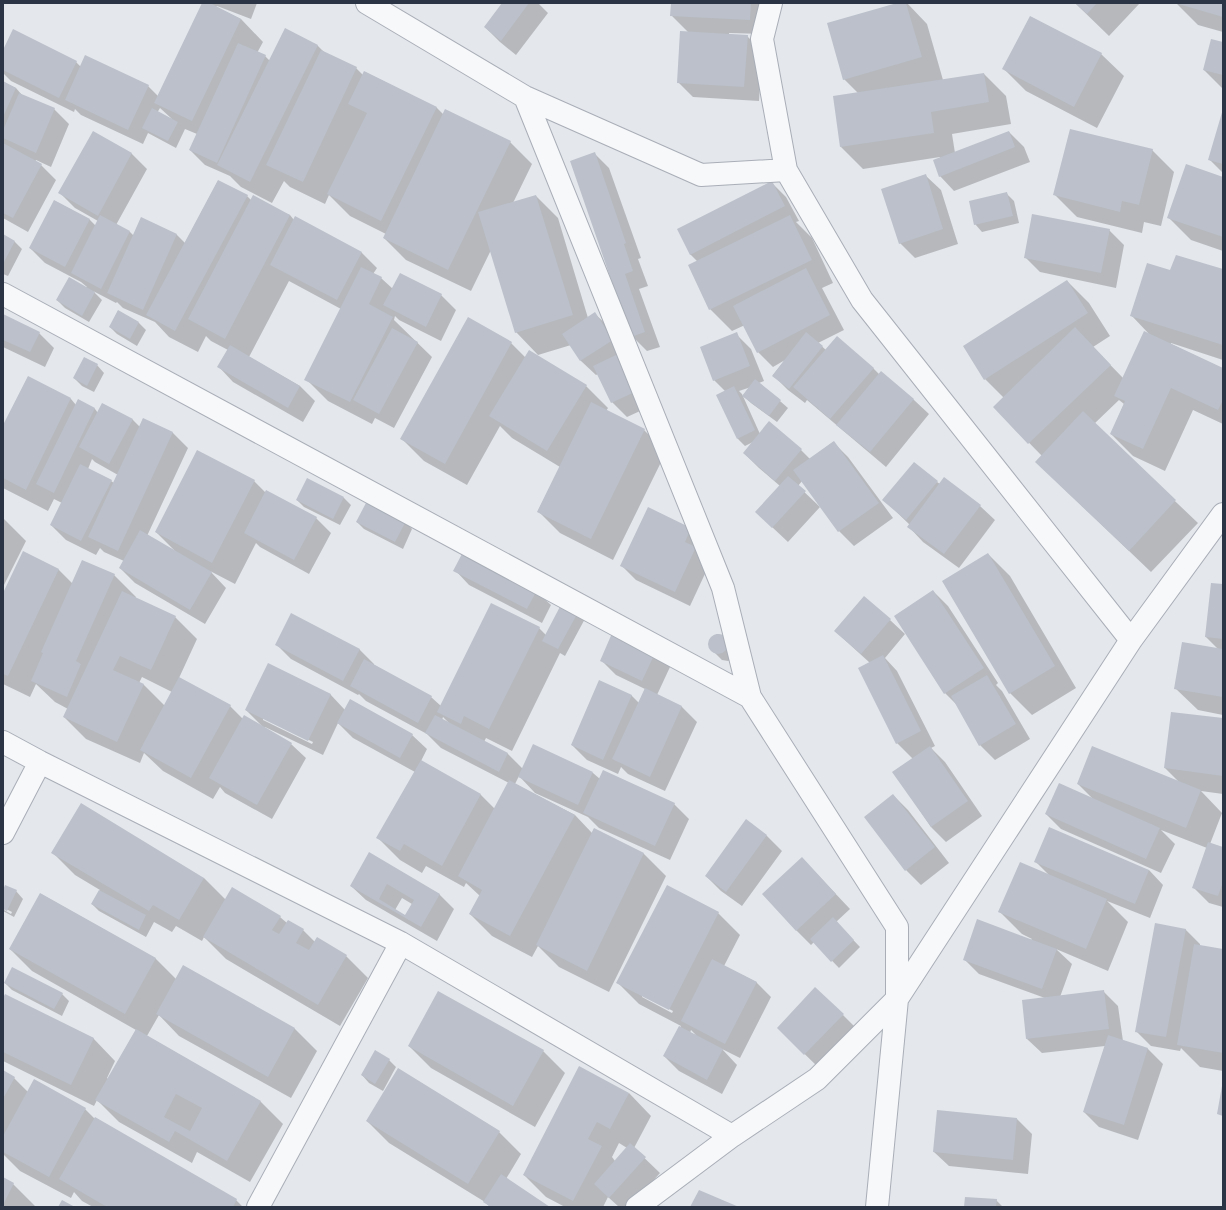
<svg xmlns="http://www.w3.org/2000/svg" width="1226" height="1210" font-family="Poppins,sans-serif">
<rect width="100%" height="100%" fill="#e4e7ec"/>
<path fill="#0003" fill-rule="evenodd" d="M203,3H257L251,19L217,6L216,7L241,19L263,42L257,53L265,56L270,61L285,30L318,46L325,53L356,68L363,75L365,72L437,108L444,115L510,142L532,164L513,203L536,196L558,218L588,318L595,314L610,328L651,406L627,417L612,402L598,374L596,375L581,361L571,345L538,355L516,332L491,250L471,291L406,260L384,238L386,234L350,216L329,195L325,204L290,187L284,181L272,203L241,187L230,176L205,165L190,150L197,134L185,129L176,148L148,133L143,144L81,115L75,109L74,112L11,81L3,73V52L76,62L81,67L148,86L158,96ZM160,108L172,119L157,113Z
M503,3H538L548,13L516,55L500,42L485,27Z
M672,3H766L764,34L729,33V35L747,36L762,51L759,101L693,97L678,82L688,32L671,15Z
M901,3H907L927,24L943,80L984,74L1006,96L1011,124L952,134L955,153L1009,132L1024,147L1030,162L954,191L940,176V157L863,169L841,147L858,93L844,79Z
M1075,3H1140L1109,36Z
M1176,3H1223V32L1198,25Z
M1031,17L1101,54L1124,76L1097,128L1026,91L1004,69Z
M1223,43V89L1204,70Z
M3,82L16,88L22,95L54,109L69,124L51,167L36,160L35,162L41,165L56,180L28,232L3,218Z
M1223,111V173L1210,160Z
M93,133L132,154L147,169L116,225L130,232L134,236L142,219L177,235L185,243L218,181L247,196L251,200L290,215L294,220L295,218L362,253L377,268L373,274L381,278L393,289L441,295L456,310L441,341L399,320L395,316L394,320L432,357L394,428L375,418L372,424L328,401L306,379L341,309L289,281L249,357L300,386L315,401L303,422L233,382L219,367L228,350L211,341L206,336L198,352L169,337L155,322L123,308L117,302L116,303L93,291L102,300L89,322L65,308L57,300L87,287L81,282L45,263L30,248L55,201L90,220L96,226L98,221L75,208L60,193Z
M1152,150L1174,172L1161,226L1144,222L1142,233L1077,217L1055,195Z
M594,153L609,168L641,258L638,259L648,286L639,289L660,347L647,351L632,336Z
M926,176L941,190L958,244L915,258L900,243Z
M1223,178V251L1191,240L1169,218Z
M771,182L786,197L799,221L796,222L812,238L833,283L822,288L844,330L818,343L826,350L873,368L879,374L881,372L914,400L929,414L886,467L807,400L805,403L788,390L773,375L785,360L773,367L758,352L745,325L732,331L710,309L697,261L690,254Z
M1007,194L1014,201L1019,223L982,232L975,224Z
M1109,230L1124,245L1116,288L1040,272L1025,257Z
M3,235L15,242L22,249L8,276L3,274Z
M1223,270V360L1171,343V344L1223,369V424L1193,410L1165,471L1133,456L1111,434L1124,404L1119,400L1094,424L1198,523L1151,572L1059,484L1042,456L994,407L1004,398L985,379L1067,281L1089,303L1110,336L1093,347L1123,378L1150,335L1131,315L1171,271Z
M118,311L139,323L146,330L137,346L117,334L110,327Z
M3,315L39,333L54,348L45,367L3,347Z
M736,334L751,349L764,381L759,383L788,408L777,422L751,403L744,396L751,387L739,391L742,394L760,434L801,450L810,459L833,442L848,457L893,518L854,546L839,531L802,481L798,486L820,507L788,542L772,527L780,486L759,468L744,453L753,442L745,446L738,439L725,391L714,380Z
M511,343L526,358L586,386L608,408L606,411L644,430L666,452L613,560L560,533L538,511L560,467L512,438L500,426L467,485L424,461L402,439Z
M97,365L104,373L94,392L82,386L74,378Z
M28,377L71,399L76,405L78,401L95,409L98,413L103,404L133,420L140,427L143,419L173,433L188,448L147,536L175,551L156,532L254,481L266,493L316,518L331,533L309,574L260,547L256,543L235,584L210,571L226,588L205,624L135,583L120,568L124,561L104,552L100,548L96,555L66,540L51,525L62,503L54,499L48,511L3,488V428ZM92,459L95,462L118,475L114,483L111,481L88,469Z
M937,482L940,484L980,506L995,520L959,568L923,542L909,527L910,525L884,500Z
M344,498L351,505L340,525L304,507L297,500Z
M3,518L26,541L3,587Z
M405,521L412,529L403,549L364,529L357,522Z
M691,529L710,563L690,606L636,580L621,565Z
M24,553L59,570L73,584L114,575L136,597L135,599L175,617L197,639L179,678L230,706L243,719L263,727L246,710L330,694L345,710L412,735L427,749L421,761L481,795L495,809L509,783L441,748L427,734L366,701L359,694L358,695L291,659L276,644L359,649L374,664V665L431,697L441,706L539,628L546,635L565,600L587,615L565,656L560,653L512,751L486,738L484,742L508,754L523,769L593,773L600,779L674,804L689,819L670,860L599,828L588,817L535,793L519,776L515,784L575,815L592,833L594,829L644,854L666,876L609,992L559,967L538,946L532,957L492,936L470,914L480,896L466,883L464,887L426,866L422,873L400,860L378,838L415,772L353,738L338,723L323,755L265,727L264,728L291,744L306,758L272,819L225,793L220,787L213,799L163,771L144,753L140,763L86,739L64,717L68,709L55,702L36,684L30,697L3,684V596ZM142,677L172,692L165,706L144,685L139,683ZM443,717L450,724L442,720ZM263,718L313,742L312,744L263,720Z
M988,554L1010,576L1076,688L1032,715L1010,693Z
M455,570L536,591L551,605L542,623L469,585Z
M1223,585V715L1198,710L1175,688L1218,649L1206,637Z
M933,591L948,606L998,683L996,685L1002,691L1030,739L995,760L980,745L957,705L945,693L895,616Z
M890,620L905,634L885,658L897,671L935,746L931,748L945,762L982,816L946,842L931,827L894,772L913,759L897,743L870,663L835,631Z
M717,634L723,635L727,640L733,659L728,661L722,660L710,648L709,642L712,637Z
M656,652L670,667L657,695L682,707L697,722L665,791L628,774L621,767L618,774L587,760L572,745L631,695L639,703L645,689L616,675L601,660Z
M1223,720V794L1201,791L1222,813L1210,844L1223,848V907L1209,903L1194,888L1207,848L1161,830L1175,844L1161,873L1061,829L1046,814L1094,800L1078,784L1180,783L1165,768Z
M893,795L908,810L949,863L921,885L906,870Z
M746,821L767,836L782,851L742,906L721,891L706,876Z
M53,853L204,878L226,900L280,917L287,923L288,921L303,930L315,942L317,939L346,956L368,978L340,1026L226,959L204,937L202,941L176,926L172,932L154,922L146,937L99,911L92,904L100,890L75,875Z
M369,854L439,894L454,909L437,941L366,900L351,886ZM402,898L412,904L406,916L395,910Z
M1036,862L1149,870L1163,885L1150,918L1107,901L1128,922L1108,971L1056,949L1072,964L1060,997L1103,991L1118,1006L1123,1041L1148,1049L1163,1064L1138,1140L1099,1127L1084,1112L1105,1046L1042,1053L1027,1039L1045,998L979,974L964,959L1031,940L1032,939L1022,934L1000,912L1050,876Z
M816,873L850,909L836,922L860,947L839,968L814,942L811,945L796,930Z
M16,891L23,899L14,917L3,911V892ZM4,908L12,912L11,914L4,910Z
M41,894L156,959L176,979L183,967L295,1029L317,1051L291,1098L179,1036L159,1015L147,1036L261,1102L283,1124L250,1182L197,1152L192,1163L119,1122L97,1100L94,1106L3,1061V1000L93,1038L115,1061L107,1078L108,1079L136,1030L32,971L10,949Z
M718,913L740,935L724,966L756,982L771,997L740,1058L722,1049L737,1065L722,1094L679,1071L664,1056L681,1026L639,1004L617,982ZM642,995L673,1011L672,1013L642,997ZM691,1030L696,1035L690,1033Z
M1185,929L1200,944V946L1223,950V1071L1200,1067L1181,1048L1180,1051L1151,1046L1136,1031Z
M5,983L62,994L69,1001L62,1016L12,990Z
M843,1015L858,1030L820,1069L778,1028Z
M409,1046L543,1051L565,1073L535,1127L431,1068Z
M389,1060L396,1067L383,1091L369,1083L362,1075Z
M3,1072L14,1078L28,1092L85,1109L95,1119L236,1200L243,1207H93L82,1201L74,1192L71,1198L20,1171L3,1154Z
M629,1093L651,1116L634,1148L660,1173L630,1207H619L608,1197L603,1207H565L546,1197L524,1175ZM619,1143L627,1148L615,1161L612,1157Z
M1017,1119L1032,1134L1028,1174L949,1166L934,1152Z
M367,1121L499,1132L521,1154L506,1179L548,1207H490L485,1202L389,1143Z
M3,1179L13,1184L35,1206V1207H3Z
M996,1200L1003,1207H965Z"/>
<path fill="#bbc0ca" fill-rule="evenodd" d="M202,3H210L241,19L192,121L154,103Z
M502,3H529L501,41L484,27Z
M671,3H751L750,20L670,16Z
M897,3H906L922,57L843,80L827,23Z
M1075,3H1097L1087,14Z
M1175,3H1223V17Z
M1030,16L1102,53L1074,107L1002,69Z
M285,28L318,45L250,182L217,165Z
M13,29L77,61L59,98L3,70V50Z
M680,31L748,35L744,87L677,83Z
M1211,39L1223,42V75L1203,70Z
M238,43L266,55L217,163L189,150Z
M321,50L357,67L303,182L266,165Z
M85,55L149,85L128,130L65,100Z
M364,71L437,107L381,221L327,194L367,113L348,104Z
M984,73L989,102L931,112L934,133L840,147L833,96Z
M3,81L16,88L3,117Z
M19,93L55,108L36,153L3,138V130Z
M152,108L178,122L168,141L142,128Z
M445,109L511,141L448,270L383,238Z
M1223,109V164L1208,160Z
M1070,129L1153,149L1139,205L1122,201L1120,212L1053,195Z
M93,131L132,153L98,216L58,193Z
M1009,131L1015,147L939,177L933,160Z
M3,143L42,164L13,218L3,213Z
M595,152L626,243L624,244L633,271L625,274L645,332L631,337L570,161Z
M1186,164L1223,177V237L1167,218Z
M926,174L943,229L899,244L881,189Z
M218,180L248,195L175,331L146,315Z
M772,181L785,206L690,255L677,229Z
M1007,192L1013,216L974,225L969,201Z
M253,195L290,215L225,339L188,319Z
M536,195L573,315L515,333L478,212Z
M54,200L90,219L65,267L29,248Z
M1032,214L1110,229L1101,273L1024,258Z
M100,215L130,231L101,289L71,273Z
M790,215L812,260L709,310L688,265Z
M295,216L362,252L337,300L270,265Z
M141,217L177,234L143,310L107,293Z
M3,234L15,241L3,264Z
M1176,255L1223,269V345L1130,316L1147,263L1170,270Z
M361,267L382,277L369,304L393,317L350,402L304,380Z
M806,268L830,315L757,353L733,306Z
M400,273L442,294L426,327L383,305Z
M69,277L95,292L82,316L56,300Z
M1067,280L1088,313L984,380L963,346Z
M118,310L139,322L130,339L109,327Z
M595,312L613,340L580,361L562,334Z
M3,314L40,332L30,352L3,340Z
M468,317L512,342L445,464L400,439Z
M1075,327L1111,365L1028,444L993,407Z
M392,328L418,342L379,414L353,400Z
M1144,331L1223,368V400L1218,410L1171,388L1143,449L1110,434L1125,401L1114,396Z
M737,332L750,366L713,381L700,347Z
M806,332L823,346L789,389L772,376Z
M837,336L874,368L830,419L793,387Z
M230,345L300,386L288,408L217,367Z
M529,350L587,385L547,451L489,416Z
M618,354L637,391L611,403L593,366Z
M84,357L98,364L87,386L73,378Z
M881,371L914,399L870,452L836,425Z
M28,376L71,398L26,490L3,478V425Z
M755,379L781,400L769,416L742,396Z
M734,386L755,430L737,439L716,395Z
M78,399L95,408L54,493L36,484Z
M591,402L645,429L591,539L537,512Z
M102,403L133,419L109,464L79,447Z
M1083,411L1176,500L1129,551L1035,462Z
M143,418L173,432L118,551L88,537Z
M769,421L802,449L775,481L743,453Z
M834,441L879,503L838,532L793,470Z
M197,450L255,480L212,563L155,532Z
M914,462L938,481L906,520L882,500Z
M80,464L112,480L81,541L50,525Z
M788,476L806,491L772,528L755,512Z
M944,477L981,505L944,554L907,527Z
M307,478L344,497L333,519L296,500Z
M266,490L317,517L294,560L244,533Z
M367,501L406,521L395,542L356,522Z
M648,507L691,528L685,542L696,547L675,592L620,566Z
M140,530L212,572L190,610L119,568Z
M23,551L59,569L8,676L3,674V593Z
M463,552L537,590L527,609L453,571Z
M988,553L1055,666L1009,694L942,581Z
M82,560L115,574L76,661L81,664L67,697L31,681L43,653L41,652Z
M1211,583L1223,584V639L1205,637Z
M933,590L984,668L944,694L894,616Z
M122,591L176,616L151,670L120,656L113,670L144,684L117,742L63,717Z
M864,596L891,619L861,654L834,631Z
M564,599L581,607L558,649L542,641Z
M491,603L540,627L489,729L464,716L461,724L437,712Z
M291,613L360,649L343,681L275,645Z
M613,631L656,651L642,681L600,661Z
M708 644a10 10 0 1 1 20 0a10 10 0 1 1-20 0Z
M1182,642L1223,649V697L1174,689Z
M883,655L921,731L896,744L858,668Z
M364,659L432,696L418,723L350,686Z
M268,663L331,694L308,741L245,710Z
M987,675L1016,724L979,746L951,696Z
M179,677L231,705L191,778L140,750Z
M599,680L632,695L603,760L571,745Z
M645,688L682,706L650,777L612,759Z
M350,699L413,734L400,758L337,723Z
M1171,712L1223,718V776L1164,768Z
M244,715L292,743L257,805L209,778Z
M435,715L508,753L499,772L425,733Z
M533,744L593,772L578,805L518,777Z
M930,746L968,801L931,827L892,772Z
M1092,746L1201,790L1186,828L1077,784Z
M421,760L481,794L442,866L404,844L400,851L376,838Z
M603,770L675,803L655,846L583,813Z
M509,780L575,815L510,936L469,914L482,890L458,876Z
M1059,783L1160,828L1146,859L1045,814Z
M893,794L935,847L905,871L864,817Z
M81,803L204,878L179,920L153,905L149,911L51,853Z
M746,819L767,835L726,892L705,876Z
M1049,827L1149,870L1135,904L1034,862Z
M594,828L644,853L587,971L536,945Z
M1208,842L1223,847V882L1218,896L1192,888Z
M369,852L440,894L421,927L350,886ZM387,884L414,900L405,915L379,899Z
M802,857L836,894L796,931L762,894Z
M1020,862L1107,899L1086,949L998,912Z
M5,885L17,890L7,911L3,909V890Z
M667,885L719,912L669,1010L616,983Z
M232,887L281,916L272,930L279,934L288,920L304,929L296,943L309,950L317,937L347,955L318,1005L203,937Z
M99,890L146,915L139,930L91,904Z
M40,893L156,958L125,1014L9,949Z
M833,917L854,940L831,962L810,939Z
M977,919L1057,949L1042,989L963,960Z
M1155,923L1186,929L1166,1037L1135,1032Z
M1194,944L1223,949V1053L1177,1045Z
M712,959L757,982L725,1044L681,1021Z
M183,965L295,1028L268,1077L156,1014Z
M12,967L63,993L54,1009L4,983Z
M815,987L844,1014L804,1055L777,1028Z
M1104,990L1109,1029L1026,1039L1022,1000Z
M438,991L544,1050L513,1106L408,1046Z
M5,994L94,1038L71,1085L3,1052V998Z
M679,1026L723,1049L707,1080L663,1056Z
M136,1029L261,1101L227,1161L175,1131L169,1142L95,1100ZM176,1094L202,1108L190,1131L164,1117Z
M1108,1035L1148,1048L1124,1125L1083,1112Z
M375,1050L390,1059L375,1084L361,1075Z
M579,1066L629,1093L610,1129L597,1122L588,1139L602,1146L573,1201L523,1175Z
M398,1068L500,1131L468,1184L366,1121Z
M3,1070L15,1077L3,1099Z
M34,1079L86,1108L49,1177L3,1152V1136Z
M1222,1086H1223V1116L1217,1114Z
M937,1110L1017,1118L1013,1160L933,1152Z
M95,1117L237,1199L233,1207H107L59,1179Z
M630,1143L646,1157L609,1198L594,1184Z
M501,1174L550,1207H491L483,1202Z
M3,1177L14,1183L3,1205Z
M699,1190L739,1207H690Z
M965,1197L997,1199L996,1207H964Z
M62,1200L75,1207H58Z"/>
<g fill="none" stroke-linecap="round" stroke-linejoin="round">
<defs>
<path id="minor" d="M367,3L525,97L701,175L786,170
M771,3L762,39L786,170L862,300L1131,640
M525,97L723,588L750,697L897,927V999L877,1207
M3,294L750,697
M3,742L40,762L401,943L732,1136
M3,833L40,762
M258,1207L401,943
M637,1207L732,1136L817,1079L897,999L1131,640L1223,514"/>
</defs>
<use href="#minor" stroke="#a9aeb7" stroke-width="24"/>
<use href="#minor" stroke="#f7f8fa" stroke-width="22"/>
</g>
<rect width="1226" height="1210" fill="none" stroke="#2b3445" stroke-width="8"/>
</svg>
